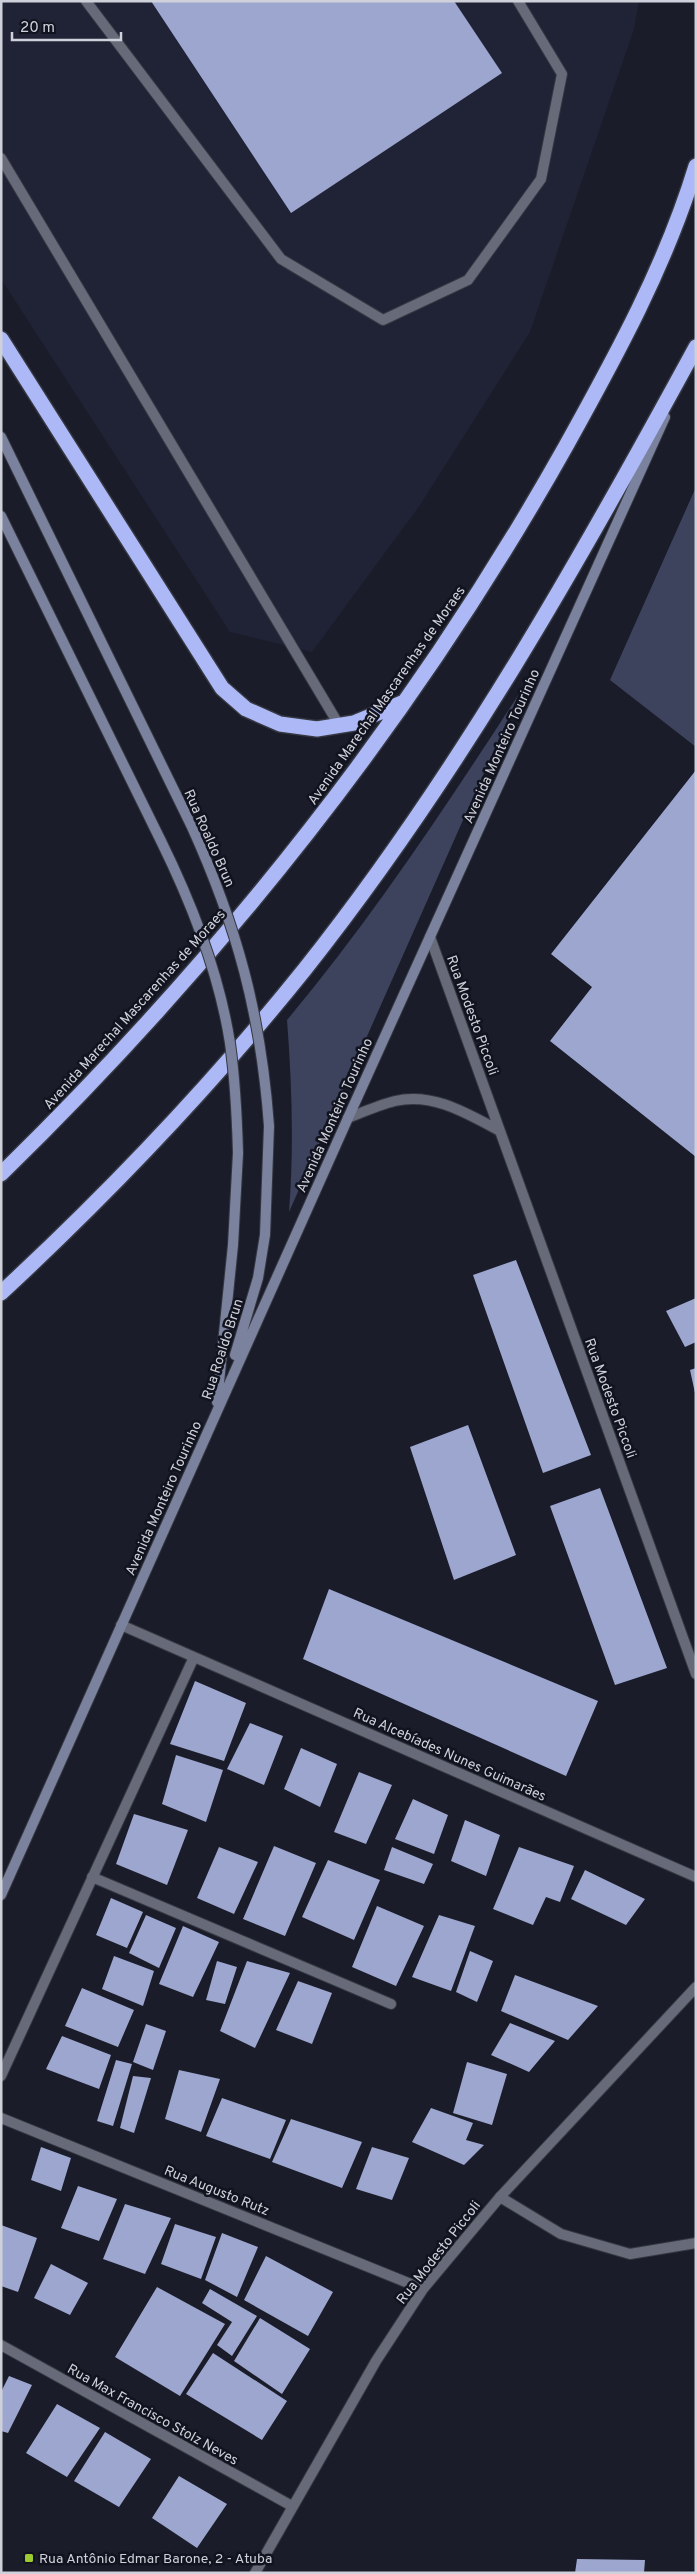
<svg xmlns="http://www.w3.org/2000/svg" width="697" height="2574" font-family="Overpass,sans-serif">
<rect width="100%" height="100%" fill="#1a1c29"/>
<path fill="#202336" d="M1,1H639L634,29L530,332L420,505L312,652L230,632L1,279Z"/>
<path fill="#3d425d" d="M696,487V747L610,680Z
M519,694L289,1212C294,1148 292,1085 287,1020C373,917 446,806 519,694Z"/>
<path fill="#9ca6cf" d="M151,1H454L502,73L291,213Z
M696,770V1157L550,1041L592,987L551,954Z
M516,1260L591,1455L543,1473L473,1275Z
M696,1298V1342L685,1347L666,1311Z
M696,1368V1393H695L690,1370Z
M468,1425L516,1555L454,1580L410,1447Z
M600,1488L667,1668L615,1685L550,1506Z
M329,1589L598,1701L566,1776L303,1659Z
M195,1681L246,1703L224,1761L170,1744Z
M250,1723L283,1736L264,1785L227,1769Z
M301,1748L337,1764L320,1807L284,1789Z
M176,1755L223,1770L206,1822L162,1804Z
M359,1772L392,1785L366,1844L334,1832Z
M413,1799L448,1815L434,1854L395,1839Z
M134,1814L188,1830L167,1885L116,1864Z
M465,1820L500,1835L486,1876L451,1861Z
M274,1846L316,1863L285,1936L243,1919Z
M219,1847L258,1862L234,1914L197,1898Z
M392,1847L433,1864L424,1884L384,1870Z
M519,1847L574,1866L560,1902L546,1897L533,1925L493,1909Z
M328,1860L380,1880L354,1940L302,1917Z
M585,1870L645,1899L626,1925L571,1899Z
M111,1898L143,1912L127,1948L96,1935Z
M377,1906L424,1926L396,1986L352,1967Z
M146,1915L176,1928L159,1968L129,1953Z
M439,1915L475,1926L451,1991L412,1977Z
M183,1926L219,1942L193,1997L159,1984Z
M470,1951L493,1961L477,2002L456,1992Z
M114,1956L154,1971L143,2006L102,1989Z
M217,1961L237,1967L225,2004L206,2000Z
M247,1961L290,1973L255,2048L220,2031Z
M515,1975L598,2006L568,2040L501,2011Z
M298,1981L332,1993L312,2044L276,2030Z
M82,1988L134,2010L118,2047L65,2026Z
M510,2023L555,2041L529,2072L491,2055Z
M146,2024L166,2031L153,2070L133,2062Z
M62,2036L111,2055L99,2089L46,2069Z
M116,2060L132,2064L113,2126L97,2121Z
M467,2062L507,2074L492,2125L453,2113Z
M179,2070L220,2079L201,2132L165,2119Z
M133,2076L151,2078L134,2133L120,2128Z
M222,2098L286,2120L270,2159L206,2136Z
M431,2108L473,2123L466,2140L484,2145L464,2165L412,2142Z
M291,2119L362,2142L342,2188L272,2162Z
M41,2147L71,2158L61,2191L31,2180Z
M372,2147L409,2158L392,2200L356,2189Z
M78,2186L117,2199L99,2241L61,2228Z
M125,2204L171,2218L145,2274L103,2259Z
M175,2224L216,2237L201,2279L161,2264Z
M1,2225L37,2238L18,2292L1,2286Z
M222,2233L258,2247L237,2297L205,2280Z
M266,2256L333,2292L308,2336L244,2300Z
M51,2264L88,2283L70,2315L34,2298Z
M157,2287L225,2324L180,2396L115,2357Z
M210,2289L257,2316L232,2356L217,2345L232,2322L202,2303Z
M260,2318L310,2349L282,2394L234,2361Z
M213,2353L287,2401L262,2440L186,2394Z
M9,2376L32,2385L8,2433L1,2431V2392Z
M57,2404L100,2428L67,2477L26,2453Z
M105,2432L151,2459L119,2507L74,2481Z
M179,2476L227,2504L197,2548L152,2518Z
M577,2559L645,2560L644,2573H575Z"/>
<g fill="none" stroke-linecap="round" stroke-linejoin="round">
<defs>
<path id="lane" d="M86,1L281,259L383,320L468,280L541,179L562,74L518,1
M1,158L339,725
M500,2197L561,2234L630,2254L696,2243"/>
<path id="street" d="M430,937L696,1674
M348,1118C363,1112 379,1105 395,1101C433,1092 468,1114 500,1131
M121,1625L696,1877
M92,1877L391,2004
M1,2076L194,1657
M1,2118L423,2289
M1,2345L292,2506
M255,2573L376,2361L423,2289L500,2197L696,1987"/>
<path id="secondary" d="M1,437L191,825
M1,516L161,841
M235,1355L258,1278L265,1235L269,1126
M217,1402L233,1245L238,1153
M1,1895L348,1118L665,417"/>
<path id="highway" d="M1,339L222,688L246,709L280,724L317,729L354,723L402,703
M1,1174C221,959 415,715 566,446C616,356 666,265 696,166
M1,1293C110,1192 212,1085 305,969C458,776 579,562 696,347"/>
</defs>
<use href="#lane" stroke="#353741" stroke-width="12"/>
<use href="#street" stroke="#353741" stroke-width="12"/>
<use href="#secondary" stroke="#353741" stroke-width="12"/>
<use href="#highway" stroke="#353741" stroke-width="18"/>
<use href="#lane" stroke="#666a79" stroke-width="10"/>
<use href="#street" stroke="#666a79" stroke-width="10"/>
<use href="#secondary" stroke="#7b829e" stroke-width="10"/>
<use href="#highway" stroke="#acb9f6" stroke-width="15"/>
<defs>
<path id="secondary-bridge" d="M191,825C237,926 261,1015 269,1126
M161,841C192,904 219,972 230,1043C235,1079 237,1116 238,1153"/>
</defs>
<use href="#secondary-bridge" stroke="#353741" stroke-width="12" stroke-linecap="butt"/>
<use href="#secondary-bridge" stroke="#7b829e" stroke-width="10"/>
</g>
<rect fill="#9dca30" stroke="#11131f" stroke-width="2" x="24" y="2553" width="10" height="10" rx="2.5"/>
<g text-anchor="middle" stroke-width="5" stroke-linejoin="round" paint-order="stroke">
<g font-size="14" fill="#cfd1da" stroke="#11131f">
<text transform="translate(386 695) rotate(-55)" y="5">Avenida Marechal Mascarenhas de Moraes</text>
<text transform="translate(501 746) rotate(-66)" y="5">Avenida Monteiro Tourinho</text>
<text transform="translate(210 838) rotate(66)" y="5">Rua Roaldo Brun</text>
<text transform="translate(134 1009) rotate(-48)" y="5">Avenida Marechal Mascarenhas de Moraes</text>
<text transform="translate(473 1015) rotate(70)" y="5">Rua Modesto Piccoli</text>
<text transform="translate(334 1115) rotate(-66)" y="5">Avenida Monteiro Tourinho</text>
<text transform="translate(222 1349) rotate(-72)" y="5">Rua Roaldo Brun</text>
<text transform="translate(611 1398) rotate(70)" y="5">Rua Modesto Piccoli</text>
<text transform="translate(163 1498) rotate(-66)" y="5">Avenida Monteiro Tourinho</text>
<text transform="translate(450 1754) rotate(24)" y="5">Rua Alcebíades Nunes Guimarães</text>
<text transform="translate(217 2190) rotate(22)" y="5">Rua Augusto Rutz</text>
<text transform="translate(438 2252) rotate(-52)" y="5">Rua Modesto Piccoli</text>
<text transform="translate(153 2414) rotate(29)" y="5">Rua Max Francisco Stolz Neves</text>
</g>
<g font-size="14" fill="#cfd1da" stroke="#11131f" text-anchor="start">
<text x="39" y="2563">Rua Antônio Edmar Barone, 2 - Atuba</text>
</g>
</g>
<rect width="697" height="2574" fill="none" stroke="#cfd1da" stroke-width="5"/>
<path d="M12 32v8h109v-8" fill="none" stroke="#cfd1da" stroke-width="2.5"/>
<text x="20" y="32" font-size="15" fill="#cfd1da" stroke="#11131f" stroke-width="4" paint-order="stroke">20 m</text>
</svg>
